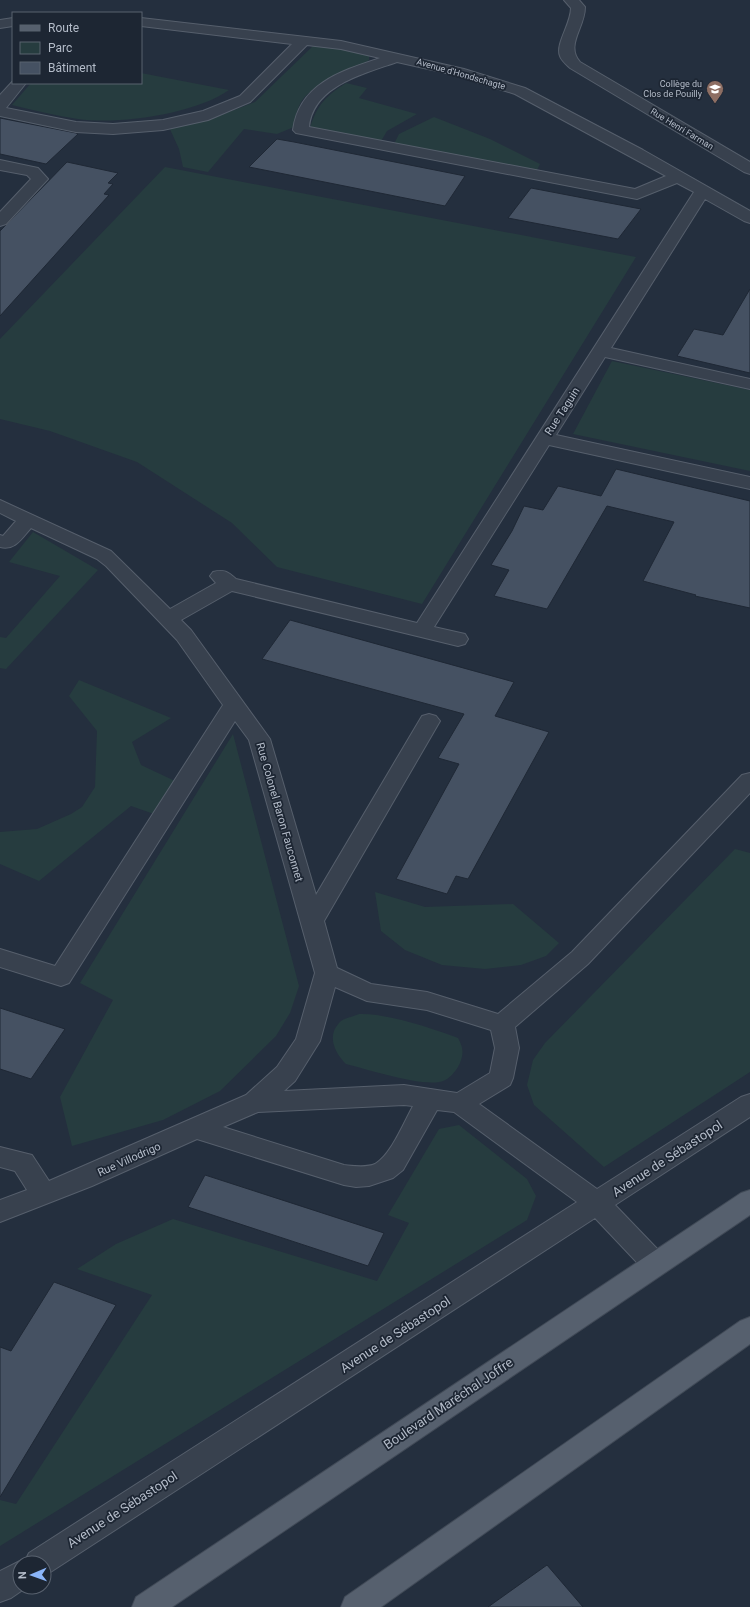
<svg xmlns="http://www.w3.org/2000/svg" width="750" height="1607" font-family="Roboto,sans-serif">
<rect width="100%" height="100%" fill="#242f3e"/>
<path fill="#263c3f" d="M314,45L363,52L369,55V60C350,75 309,82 299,106C296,113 295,120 294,127L277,134L244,129L208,172L183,167L179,149L169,127L216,117L255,102Z
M141,73L229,90C195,114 119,125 78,119C56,116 34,110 12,105L31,83H141Z
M346,83L367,88L359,98L417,114L387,131L380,143L310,128C317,105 326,96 346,83Z
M434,117L490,139L540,164L536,172L394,144L399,134Z
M165,167L636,257L422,604L277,567L232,523L137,462L50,431L0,419V339Z
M612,361L750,390V471L573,434Z
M33,532L98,570L6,669L0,668V637L6,638L60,576L9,562Z
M79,680L171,718L132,742L141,765L175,781L154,814L131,806L39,881L0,864V832L37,829L71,814L82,807L95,787L97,731L69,696Z
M233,734L299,986L290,1013L276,1036L220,1091L163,1120L72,1146L60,1097L113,1000L80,983Z
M735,849L750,853V1072L604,1167L534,1105L527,1085L533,1060L545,1043Z
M375,892L425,907L513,904L559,943L546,956L521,965L485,969L442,965L405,950L381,931Z
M359,1014C387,1013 431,1028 458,1038C464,1049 464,1055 458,1067C455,1072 449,1079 443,1081C424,1088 367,1069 346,1064C336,1054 326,1037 339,1023C343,1018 353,1017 359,1014Z
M459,1125L527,1179L536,1196L527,1220L0,1546V1500L16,1504L152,1295L77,1269L116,1244L173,1219L377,1281L409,1223L388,1215L439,1129Z"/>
<path fill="#455162" stroke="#1f2835" d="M0,118L76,133L78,134L46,164L0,154Z
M277,139L294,142L465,176L445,206L249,167Z
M67,162L118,173L108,183L113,184L104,194L109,195L0,316V231Z
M531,188L599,201L641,209L618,239L508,218Z
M750,289V373L677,356L694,329L723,335Z
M616,469L750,501V608L695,596L696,595L643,581L674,522L607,506L547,609L494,596L509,570L491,565L512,531L524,506L543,510L558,486L601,496Z
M290,620L514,682L495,716L549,732L468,879L456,876L447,894L396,879L459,764L438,758L464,714L262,659Z
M0,1008L65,1029L31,1079L0,1069Z
M205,1175L384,1233L368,1266L188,1207Z
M54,1282L116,1305L0,1497V1347L11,1351Z
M547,1565L583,1607H488Z"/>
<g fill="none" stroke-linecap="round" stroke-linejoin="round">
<defs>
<path id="minor" d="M564,0H579L585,7C585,28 565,45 580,62L750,162V174L744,172L570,68C567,65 561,60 560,56C555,44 571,24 571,8Z
M13,18V26L0,28V20Z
M141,18L341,41L464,69L525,88L643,150L750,211V223L744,221L705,199L611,348L750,379V389L605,357L556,435L750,477V489L549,445L434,627L465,634L468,639L465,644L458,646L232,591L181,620L191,630L270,739L316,895L422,716L429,714L436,716L440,721L324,921L337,968L371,984L427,992L498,1014L572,952L742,775L750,773V793L588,964L515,1027L519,1048L513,1078L510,1085L479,1104L597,1189L741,1097L750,1094V1117L615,1205L664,1256L668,1264L664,1272L655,1275L646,1272L595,1218L49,1573L44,1575V1563H20V1587H27L11,1598L0,1602V1571L20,1561L24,1563L29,1553L577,1202L454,1112L437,1110L403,1170L393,1178L369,1186L356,1187L344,1185L197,1139L92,1186L0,1222V1200L27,1190L15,1171L0,1167V1147L32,1155L49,1181L246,1095L277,1067L296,1039L315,973L249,740L235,721L69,983L61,986L0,967V949L55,966L223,705L177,640L106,566L97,559L31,528C22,538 15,551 0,547V535L3,536L16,521L0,513V500L111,551L170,609L216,583L210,576L213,572C224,569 228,572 236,579L417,623L694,192L677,183L637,199L296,133L293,130C299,84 341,71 380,58L341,49L307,45L250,102L208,120L163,130L113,134L76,132L0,116V95L13,81V83H26L6,108L76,122L113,124L163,120L203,111L240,96L292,44L141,26ZM397,62L455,75L515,94L666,176L635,189L309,127C313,86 363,74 397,62ZM335,987L367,1001L427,1010L491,1030L495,1048L490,1073L457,1093L404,1085L284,1091L295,1081L320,1041ZM404,1105L413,1106C404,1122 391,1155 375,1164C366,1168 354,1166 344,1165L223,1127L258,1112Z
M0,160L38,168L48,179L6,224L0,226V212L31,179L27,175L0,170Z"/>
<path id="major" d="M750,1190V1215L172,1607H132L136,1597L741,1193Z
M750,1317V1344L381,1607H341L345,1597L740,1321Z"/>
</defs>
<use href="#minor" stroke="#565f6c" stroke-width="2"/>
<use href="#major" stroke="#414a57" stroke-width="2"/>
<use href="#minor" fill="#38414e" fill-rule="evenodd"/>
<use href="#major" fill="#56606e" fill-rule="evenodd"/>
</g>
<defs>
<symbol id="school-pin" viewBox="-11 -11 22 30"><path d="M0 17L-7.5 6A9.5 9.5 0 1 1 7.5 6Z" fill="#8d6e63" stroke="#1d2633"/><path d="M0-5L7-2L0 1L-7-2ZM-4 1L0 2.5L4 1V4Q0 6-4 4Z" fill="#fff"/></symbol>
</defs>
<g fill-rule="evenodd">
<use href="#school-pin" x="705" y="79" width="20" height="27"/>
</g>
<g text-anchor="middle" stroke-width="3.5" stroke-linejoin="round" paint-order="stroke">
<g font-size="9" fill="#b4bcc9" stroke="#1d2633">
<text transform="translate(461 74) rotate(16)" y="3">Avenue d'Hondschagte</text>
<text transform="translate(682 129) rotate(31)" y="3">Rue Henri Farman</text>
</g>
<g font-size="9" fill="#b4bcc9" stroke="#1d2633" text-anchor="end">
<text x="702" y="87">Collège du<tspan x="702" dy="10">Clos de Pouilly</tspan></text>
</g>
<g font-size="11" fill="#b4bcc9" stroke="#1d2633">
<text transform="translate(562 411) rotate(-57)" y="4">Rue Taguin</text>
<text transform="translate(280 812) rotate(74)" y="4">Rue Colonel Baron Fauconnet</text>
<text transform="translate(129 1159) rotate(-24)" y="4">Rue Villodrigo</text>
</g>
<g font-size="13" fill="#b4bcc9" stroke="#1d2633">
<text transform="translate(667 1158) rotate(-33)" y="5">Avenue de Sébastopol</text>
<text transform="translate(395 1334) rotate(-33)" y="5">Avenue de Sébastopol</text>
<text transform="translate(448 1403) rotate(-34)" y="5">Boulevard Maréchal Joffre</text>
<text transform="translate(122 1509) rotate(-33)" y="5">Avenue de Sébastopol</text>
</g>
</g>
<rect x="12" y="12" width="130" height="72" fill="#1d2633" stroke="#59626f"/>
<rect x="20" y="25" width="20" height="6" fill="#56606e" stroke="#59626f"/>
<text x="48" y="32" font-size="12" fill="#b4bcc9">Route</text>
<rect x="20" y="42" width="20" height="12" fill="#263c3f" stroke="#59626f"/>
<text x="48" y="52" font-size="12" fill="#b4bcc9">Parc</text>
<rect x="20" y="62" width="20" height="12" fill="#455162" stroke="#59626f"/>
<text x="48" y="72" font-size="12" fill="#b4bcc9">Bâtiment</text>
<g transform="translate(32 1575) rotate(268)"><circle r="19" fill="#1d2633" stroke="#59626f"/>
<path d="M0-3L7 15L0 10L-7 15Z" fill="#8ab4f8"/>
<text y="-6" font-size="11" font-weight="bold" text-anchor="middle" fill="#b4bcc9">N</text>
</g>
</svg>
